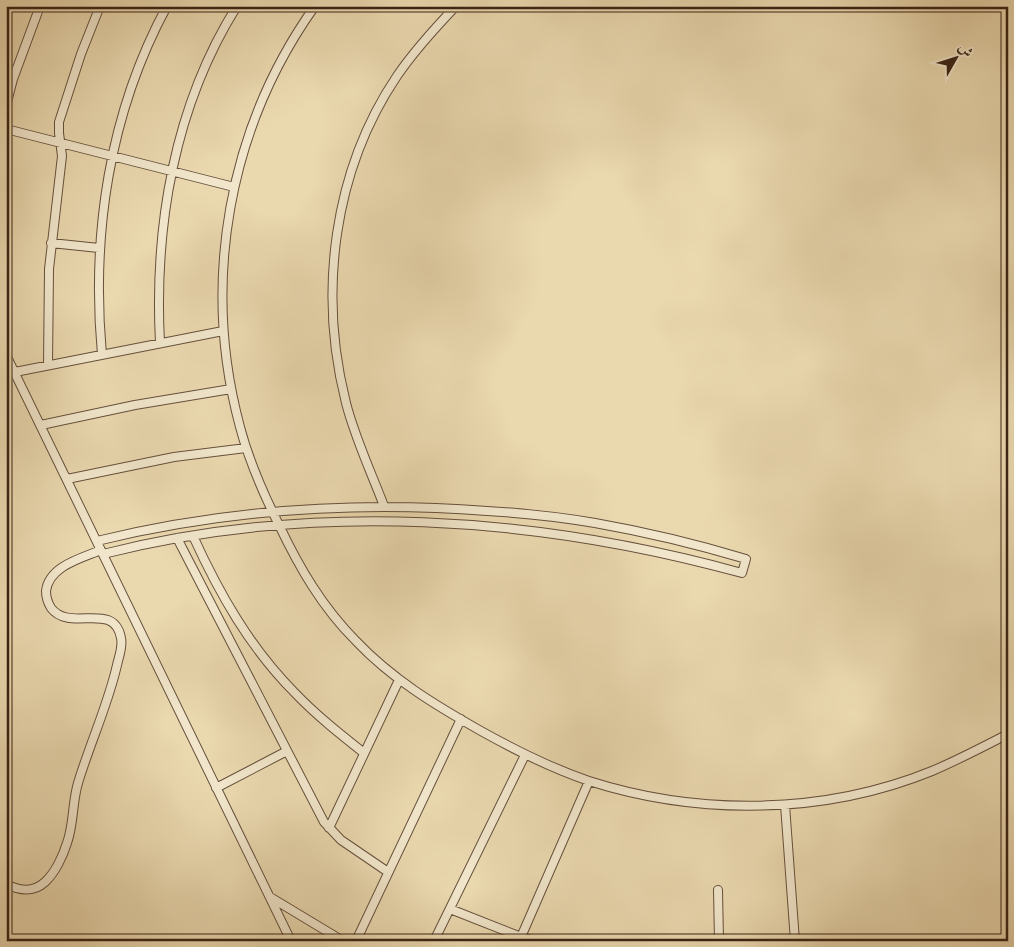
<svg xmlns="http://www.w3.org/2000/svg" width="1014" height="947" font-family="'Sorts Mill Goudy',Amiri,serif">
<rect width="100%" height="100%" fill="#ead8af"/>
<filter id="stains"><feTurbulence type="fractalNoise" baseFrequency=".004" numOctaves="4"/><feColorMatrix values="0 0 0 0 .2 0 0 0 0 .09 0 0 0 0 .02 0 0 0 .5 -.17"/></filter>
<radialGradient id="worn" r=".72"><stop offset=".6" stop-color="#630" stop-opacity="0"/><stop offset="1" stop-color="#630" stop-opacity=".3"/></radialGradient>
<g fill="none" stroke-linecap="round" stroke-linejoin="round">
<defs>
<path id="minor" d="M315,6C228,128 201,283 240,427C249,461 263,493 279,525C299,567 322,607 356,641C392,679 435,705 481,731C515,750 551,768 589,781C699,816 824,815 932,771C958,760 983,747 1008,734
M6,106L13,79L40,6
M6,129L234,187
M51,243L99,248
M160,343C154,227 174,106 237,6
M6,355L291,941
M102,355C91,235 109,113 167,6
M48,365L49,269L62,156L59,133V122L81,54L100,6
M15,372L223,331
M41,425L135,405L231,389
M67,479L174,457L246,448
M384,506C371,472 355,438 346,403C318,293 333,171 397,76C414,51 435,28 456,6
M193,536C219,593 250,648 295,693C316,715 340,734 364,753
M177,538L324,822L341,840L388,872
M97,541C224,510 356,501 487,511C523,513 560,517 595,523C646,532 696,544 746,559L742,573C535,516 312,501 103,554
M216,788L287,751
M785,805L795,941
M329,828L399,680
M6,884C20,891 33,893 45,882C55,873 63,856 67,843C74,824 72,803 78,783C90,743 108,705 117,665C119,656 123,647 121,638C114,600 70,633 51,608C48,603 46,597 46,591C49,566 82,558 101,550
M718,890L719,941
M270,897L343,941
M450,909L521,937L535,941
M521,937L589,781
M356,941L461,719
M434,941L525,755"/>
</defs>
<use href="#minor" stroke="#66503c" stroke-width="10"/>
<use href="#minor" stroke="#f1e6cb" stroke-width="8"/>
</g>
<rect width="1014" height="947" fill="none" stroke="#ead8af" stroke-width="25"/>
<rect x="8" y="8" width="999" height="932" fill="none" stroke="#3a2315" stroke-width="2.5"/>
<rect x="12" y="12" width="989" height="922" fill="none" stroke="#3a2315"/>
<g transform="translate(956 58) rotate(51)" stroke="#f1e6cb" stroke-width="4" paint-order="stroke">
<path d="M0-4L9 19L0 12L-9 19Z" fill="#3a2315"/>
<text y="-8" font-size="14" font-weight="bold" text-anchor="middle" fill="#3a2315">ش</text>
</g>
<rect width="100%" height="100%" filter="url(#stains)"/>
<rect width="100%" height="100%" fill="url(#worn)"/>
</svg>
